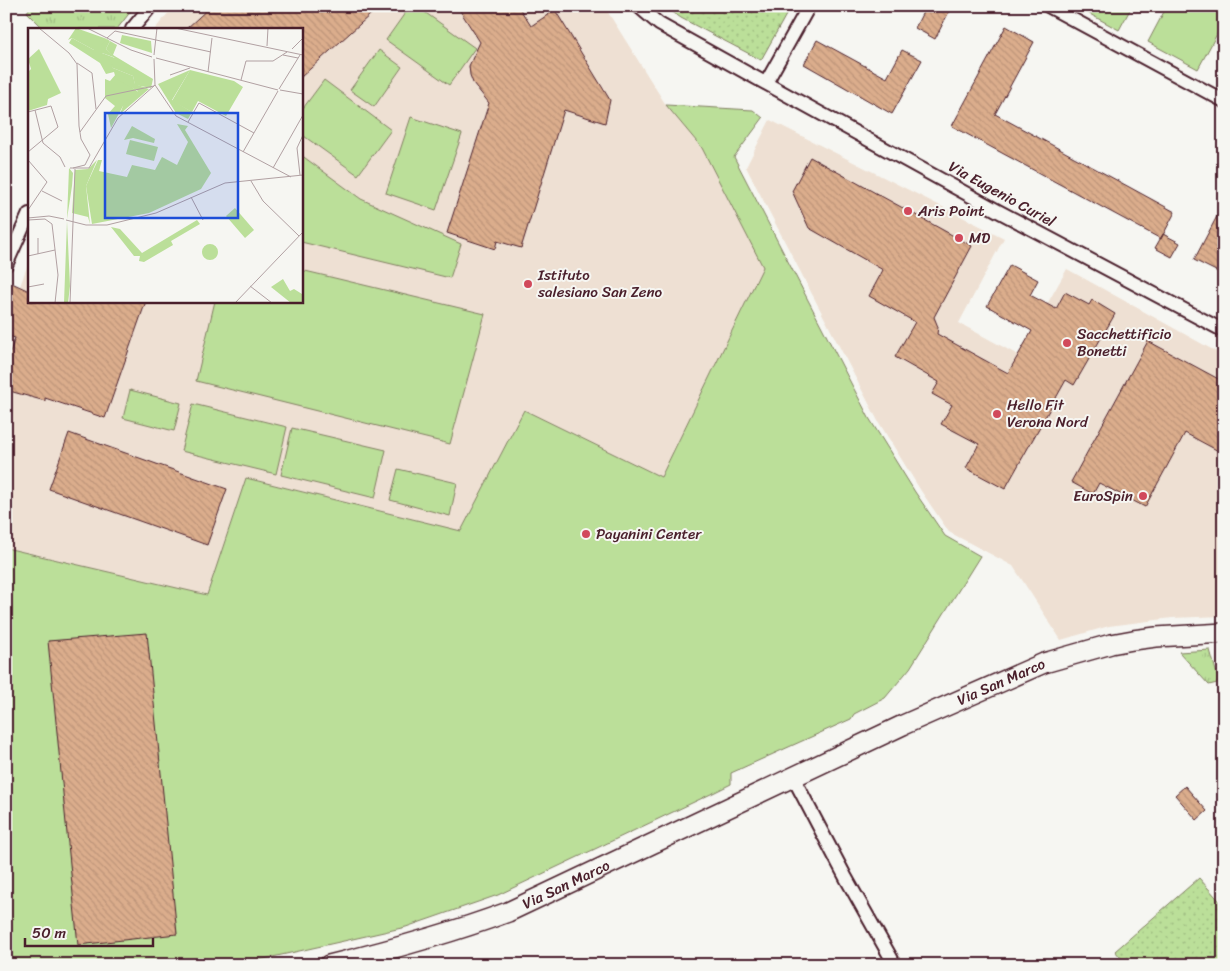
<svg xmlns="http://www.w3.org/2000/svg" width="1230" height="971" font-family="Sriracha,sans-serif">
<defs>
<pattern id="grass-tufts" width="24" height="20" patternUnits="userSpaceOnUse" patternTransform="scale(1.25)"><rect width="24" height="20" fill="#bbdf99"/><path d="M3 7l-1-3M5 7V3M7 7l1-3M15 17l-1-3M17 17v-4M19 17l1-3" fill="none" stroke="#a2bf84"/></pattern>
<pattern id="park-dots" width="8" height="8" patternUnits="userSpaceOnUse" patternTransform="scale(1.25)"><rect width="8" height="8" fill="#bbdf99"/><path d="M2 2h.1M6 6h.1" fill="none" stroke="#a2bf84" stroke-width="1.8" stroke-linecap="round"/></pattern>
<pattern id="building-back-hatch" width="6" height="6" patternUnits="userSpaceOnUse" patternTransform="scale(1.25)"><rect width="6" height="6" fill="#dbad8c"/><path d="M-1 5l2 2M0 0l6 6M5-1l2 2" fill="none" stroke="#bd9479"/></pattern>
</defs>
<rect width="100%" height="100%" fill="#f6f6f2"/>
<filter id="ink" filterUnits="userSpaceOnUse"><feTurbulence type="fractalNoise" baseFrequency=".02" numOctaves="2"/><feDisplacementMap in="SourceGraphic" scale="10" xChannelSelector="R" yChannelSelector="G"/><feConvolveMatrix kernelMatrix="1 2 1 2 8 2 1 2 1" color-interpolation-filters="sRGB"/></filter>
<g filter="url(#ink)">
<path fill="#eee0d3" d="M174,6H604L666,105L702,148L763,267L661,477L524,410L461,531L247,478L207,595L6,548V325L29,261V301H301V29H155Z
M770,120L1004,238L959,323L1018,355L1067,269L1224,356V616L1172,618L1109,626L1061,640L1013,566L949,532L921,491L878,421L746,167Z"/>
<path fill="url(#grass-tufts)" stroke="#827f62" d="M31,6H135L117,29H44L27,12Z
M1210,650L1218,678L1217,683L1209,685L1179,652Z"/>
<path fill="url(#park-dots)" stroke="#827f62" d="M664,6H791L761,60L681,18Z
M1199,878L1224,906V965H1127L1115,951Z"/>
<path fill="#bbdf99" stroke="#827f62" d="M410,6H416L475,48L449,85L386,40Z
M1075,6H1132L1119,30Z
M1167,6H1224V21L1198,69L1148,42Z
M379,50L402,67L374,107L350,90Z
M324,80L391,130L358,175L301,134V111Z
M666,105L753,110L763,118L734,157L869,418L915,492L945,536L980,556L910,668L885,698L854,714L851,719L731,773V784L713,793L498,895L406,927L237,965H6V548L207,595L246,478L461,531L524,410L661,477L763,267L702,148Z
M411,117L462,134L436,210L386,193Z
M301,155L361,199L461,244L450,278L301,242Z
M301,270L485,314L450,444L196,381L215,301H301Z
M130,390L181,403L174,431L123,418Z
M193,404L287,427L276,474L181,451Z
M292,428L386,450L375,498L281,475Z
M398,469L457,483L450,516L390,500Z"/>
<path fill="url(#building-back-hatch)" stroke="#4a1f2b" d="M211,6H380L301,77V29H186Z
M457,6H518L531,26L555,10L610,100L605,123L564,110L521,248L497,241L495,249L447,233L489,103L473,83L470,75L469,66L480,42Z
M926,6H952L935,39L915,28Z
M1006,26L1034,42L995,114L1175,212L1161,239L952,126Z
M817,40L887,78L902,50L922,60L892,114L804,64Z
M810,157L972,246L934,317L938,327L937,334L1008,373L1032,331L987,306L1010,265L1038,280L1030,295L1056,309L1065,292L1089,305L1092,300L1115,314L1074,385L1066,380L1005,489L966,468L979,444L941,424L952,405L932,394L939,382L895,357L915,322L869,296L883,270L809,228L792,191Z
M1224,203V275L1194,260Z
M1163,234L1180,243L1172,257L1155,248Z
M12,283L29,291V301H146L105,418L45,398V401L6,390V363L15,338L6,335V295Z
M1148,341L1224,382V454L1185,433L1145,507L1099,483L1093,494L1071,482Z
M69,433L227,489L207,545L49,489Z
M147,633L177,934L78,945L48,641Z
M1185,786L1207,811L1197,820L1175,795Z"/>
<g fill="none" stroke-linecap="round" stroke-linejoin="round">
<defs>
<path id="minor" d="M638,6L659,24L747,73L998,211L1224,331
M1048,6L1224,101
M132,29L151,6
M766,83L809,6
M6,265L29,214
M793,777L846,878L895,965"/>
<g id="secondary">
<path id="s1" d="M329,965C390,950 449,934 508,912L903,725L1044,663L1111,644L1133,640L1156,637L1224,633"/>
</g>
</defs>
<use href="#minor" stroke="#4a1f2b" stroke-width="16"/>
<use href="#secondary" stroke="#4a1f2b" stroke-width="22"/>
<use href="#minor" stroke="#f6f6f2" stroke-width="12"/>
<use href="#secondary" stroke="#f6f6f2" stroke-width="19"/>
</g>
</g>
<g fill="#d1495b" stroke="#f6f6f2" stroke-width="2">
<circle cx="908" cy="211" r="5"/>
<circle cx="959" cy="238" r="5"/>
<circle cx="528" cy="284" r="5"/>
<circle cx="1067" cy="343" r="5"/>
<circle cx="997" cy="414" r="5"/>
<circle cx="1143" cy="496" r="5"/>
<circle cx="586" cy="534" r="5"/>
</g>
<g text-anchor="middle" stroke-width="4" stroke-linejoin="round" paint-order="stroke">
<g font-size="15" fill="#4a1f2b" stroke="#f6f6f2">
<text transform="translate(1002 194) rotate(29)" y="5">Via Eugenio Curiel</text>
<text dy="5" stroke="none"><textPath href="#s1" startOffset="731">Via San Marco</textPath></text>
<text dy="5" stroke="none"><textPath href="#s1" startOffset="251">Via San Marco</textPath></text>
</g>
<g font-size="15" fill="#4a1f2b" stroke="#f6f6f2" text-anchor="start">
<text x="918" y="216">Aris Point</text>
<text x="969" y="243">MD</text>
<text x="538" y="280">Istituto<tspan x="538" dy="17">salesiano San Zeno</tspan></text>
<text x="1077" y="339">Sacchettificio<tspan x="1077" dy="17">Bonetti</tspan></text>
<text x="1007" y="410">Hello Fit<tspan x="1007" dy="17">Verona Nord</tspan></text>
<text x="1133" y="501" text-anchor="end">EuroSpin</text>
<text x="596" y="539">Payanini Center</text>
</g>
</g>
<g transform="translate(28 28)">
<rect width="275" height="275" fill="#f6f6f2"/>
<path d="M48,0L79,11L73,22H66L44,10L40,12ZM82,13L89,17L85,27L125,51L123,60L107,57L105,48L85,40L74,25L87,30L78,21ZM88,46L110,64L95,78L83,100L80,86L87,78L77,70V51L82,53ZM69,132L58,158L62,196L60,189L44,185L47,142L60,141Z" fill="#bbdf99"/>
<path d="M44,10L66,22H73V17L79,11L82,13L78,21L88,30L74,25L83,33L85,40L105,48L107,56L121,61L92,86L96,75L110,63L88,51L86,44L78,46L72,35L41,15ZM41,140L45,145L44,158L39,191ZM169,192L172,196L143,213L145,217L116,234L111,233L112,228H106L83,199L92,201L114,225ZM39,193L42,258L40,275H36ZM255,251L262,263L266,261L274,266L275,275H263L243,259Z" fill="#bbdf99"/>
<path d="M94,7L123,13L124,25L92,15ZM11,21L33,65L20,71L19,77L0,83V44L3,41L0,31ZM162,42L144,72L164,84L160,91L148,85L130,56ZM207,180L226,202L217,210L198,188Z" fill="#bbdf99"/>
<path d="M162,42L206,53L215,59L198,88L170,73L164,84L144,73ZM149,96L160,98L157,102L183,145L173,161L121,185L64,196L58,158L70,132H74L71,143L99,149L104,137L127,142L134,129L149,137L160,114ZM104,98L127,111L126,115L105,110L96,112ZM102,112L130,119L126,133L98,126ZM174 224a8 8 0 1 1 16 0a8 8 0 1 1-16 0Z" fill="#bbdf99"/>
<path fill="none" stroke="#b1a0a2" stroke-width="1" d="M11,0L41,25L49,36L51,98L53,111L62,127L57,137L45,140M59,0L103,22L124,29M147,0L275,27M79,10L87,3L183,24M239,18L240,0M264,21L275,10M126,27L129,0M255,27L270,30M128,30L250,62M126,31L127,57M49,35L64,45L68,81M180,44L184,10M142,47L162,40M213,52L218,33H245L259,24M127,57L148,88L263,149M251,61L272,27M252,62L275,66M7,82L15,115L32,129L37,139M0,84L23,78L30,99L0,124M160,94L171,75L226,105M52,104L78,68L126,58M215,124L250,63M0,132L19,154L0,182M42,140H61L90,90L127,57M245,140L275,87M272,147L269,120L275,107M223,153L235,173L271,208M14,163L34,173M163,169L175,192M0,190L21,188L36,191M0,192L17,191L24,196L30,247L27,275M38,192L58,197H79L128,185L197,155L275,147M10,226V210M0,228L27,222M222,258L244,275M0,259L16,256M42,275L47,141M207,275L275,204"/>
<path fill="#1d4ed8" fill-opacity="0.15" stroke="#1d4ed8" stroke-width="2.5" d="M77,85H210V190H77Z"/>
<rect width="275" height="275" fill="none" stroke="#4a1f2b" stroke-width="2.5"/>
</g>
<rect width="1230" height="971" fill="none" stroke="#f6f6f2" stroke-width="25"/>
<rect x="12" y="12" width="1205" height="946" fill="none" stroke="#4a1f2b" stroke-width="2" filter="url(#ink)"/>
<path d="M25 938v8h128v-8" fill="none" stroke="#4a1f2b" stroke-width="2.5"/>
<text x="32" y="938" font-size="15" fill="#4a1f2b" stroke="#f6f6f2" stroke-width="4" paint-order="stroke">50 m</text>
</svg>
